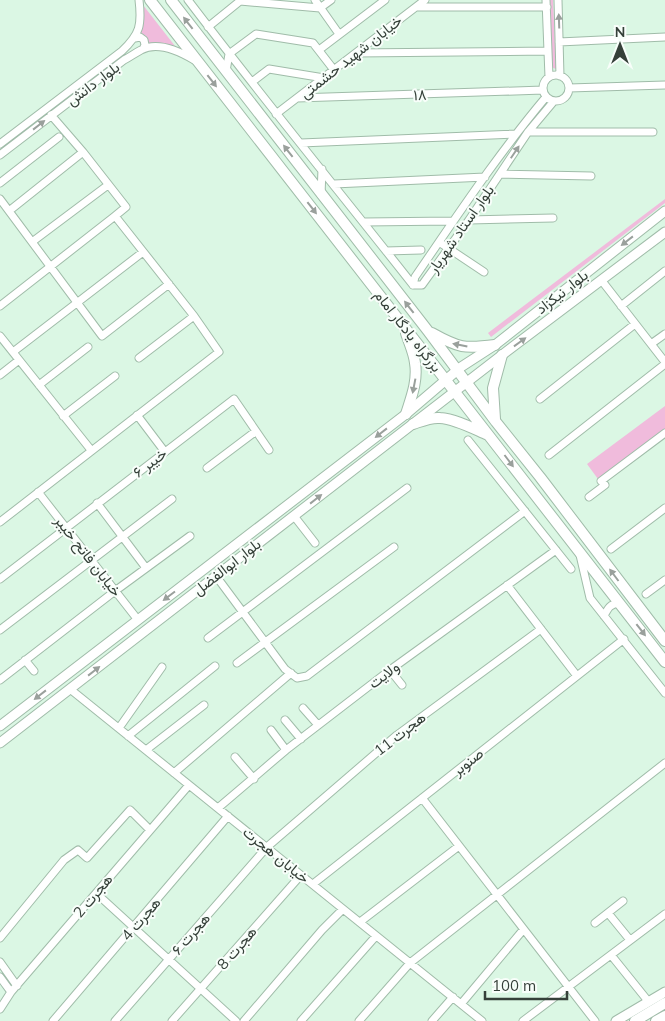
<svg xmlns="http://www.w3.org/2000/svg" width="665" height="1021" font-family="Mulish,Vazirmatn,sans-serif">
<rect width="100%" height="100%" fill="#dbf7e4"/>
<path fill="#f0bbdc" d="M549,0H553L556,69L551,67Z
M143,5L175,46L160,44L149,45L146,36L139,33Z
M665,199V203L491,337L488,333Z
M665,406V429L598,479L587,464Z"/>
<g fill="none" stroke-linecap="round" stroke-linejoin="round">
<defs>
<path id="minor" d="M188,0C261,96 338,190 413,285
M315,0L339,34
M546,0L549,77
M558,0L560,76
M416,7H547
M208,27L240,1L320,8L331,0
M135,38L140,37L144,40L145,45L143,49
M559,42L665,37
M319,50L385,0
M356,53L548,51
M226,71L229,54L256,34L313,43L334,70
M543 88a13 13 0 1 1 26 0a13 13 0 1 1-26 0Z
M252,82L269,69L324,78
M569,88L665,85
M297,98L543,90
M276,114L425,0
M51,115L83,152L126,207L115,216
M528,132H653
M301,143L515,134
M0,144L122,51C140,34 142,25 139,0
M0,155L124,60C130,57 135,53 141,50C158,41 179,51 194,60
M500,174L591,176
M0,183L59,137
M334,184L485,177
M321,195L322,169
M0,199L102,336L169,284
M9,211L83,152
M469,220L553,218
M364,222L453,221
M32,242L108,185
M439,242L484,272
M386,251L421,250
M602,281L665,362
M413,285H422L469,220L528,132L554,101
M413,285L415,277C457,216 498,154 546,97
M0,306L115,216L194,316L219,352L0,522
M621,306L665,271
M0,336L91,450
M651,344L665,334
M13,352L143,252
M139,358L194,316
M0,375L19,360
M39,385L88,347
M540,399L635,324
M137,415L165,452
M63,416L115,376
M468,440L571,569
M549,455L665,364
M207,468L256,431
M38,492L138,620
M589,497L605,485L601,481L665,433
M97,503L146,568
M294,516L315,543
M611,549L665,508
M580,555L590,598L665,693
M216,576L285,669L297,678L307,676L525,511
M0,579L234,399L269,450
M507,585L577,676
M646,594L665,580
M604,616C608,608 610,604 619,603
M0,630L172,499
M208,638L407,488
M25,660L34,671
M237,663L394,547
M390,670L402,685
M0,680L115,591L190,536
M70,689L482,1021
M303,708L318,725
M285,720L301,739
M119,728L162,667
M271,730L286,750
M128,736L215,666
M146,750L204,705
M235,757L254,779
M174,773L291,673
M422,798L595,1021
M218,808L286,750L390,670L556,550
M313,884L624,639
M96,893L236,1021
M608,913L630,940
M360,922L459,846
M595,923L623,901
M0,938L64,860L78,850L87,858L130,810L150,830
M611,955L648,1001
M0,962L17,986
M0,977L11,992
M461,1004L523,930
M0,1009L11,992L189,785
M53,1021L228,816
M115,1021L267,847L397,735L541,629
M172,1021L301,875
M244,1021L322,930L343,909
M301,1021L376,936
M359,1021L410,963L665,763
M432,1021L453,997
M523,1021L665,914"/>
<path id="major" d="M0,726L406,414L461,367L495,345L665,211
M0,743L502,355L665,232
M616,1021L665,992"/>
<path id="highway" d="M150,0L665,662
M171,0L428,331L496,422L540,477L665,641
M406,333C409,343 414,353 415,363C418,381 411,398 406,414
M432,333C459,348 464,349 495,345
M495,419L493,388L502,355
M413,424C422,421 431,417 440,418C456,419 474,429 488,435
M635,1021L665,1003
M656,1021L665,1016"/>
</defs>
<use href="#minor" stroke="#a0bca9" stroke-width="9"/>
<use href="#major" stroke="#a0bca9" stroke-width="11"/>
<use href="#highway" stroke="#a0bca9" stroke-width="12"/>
<use href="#minor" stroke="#fff" stroke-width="7"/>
<use href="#major" stroke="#fff" stroke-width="9"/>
<use href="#highway" stroke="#fff" stroke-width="10"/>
</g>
<defs><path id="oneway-solid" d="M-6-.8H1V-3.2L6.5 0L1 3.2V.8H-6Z" transform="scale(1.25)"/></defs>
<g fill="#9aa09c">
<use href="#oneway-solid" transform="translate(559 21) rotate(-92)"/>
<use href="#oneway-solid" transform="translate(188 23) rotate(-128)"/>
<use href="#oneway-solid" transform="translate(212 81) rotate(52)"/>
<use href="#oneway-solid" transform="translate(39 125) rotate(-38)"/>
<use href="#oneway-solid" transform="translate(288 151) rotate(-128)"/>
<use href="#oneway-solid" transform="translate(515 152) rotate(-56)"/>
<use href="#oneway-solid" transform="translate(312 208) rotate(52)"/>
<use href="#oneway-solid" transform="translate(627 241) rotate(142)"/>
<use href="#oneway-solid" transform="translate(409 307) rotate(-128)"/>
<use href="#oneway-solid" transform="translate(520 342) rotate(-36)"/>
<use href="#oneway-solid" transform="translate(460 345) rotate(-169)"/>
<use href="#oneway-solid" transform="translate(414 386) rotate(101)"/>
<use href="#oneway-solid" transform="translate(381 433) rotate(142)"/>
<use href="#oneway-solid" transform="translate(509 461) rotate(53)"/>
<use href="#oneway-solid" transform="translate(316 499) rotate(-38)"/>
<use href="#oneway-solid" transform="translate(614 575) rotate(-127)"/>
<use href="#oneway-solid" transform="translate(169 596) rotate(143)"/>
<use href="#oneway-solid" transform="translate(641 630) rotate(52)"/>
<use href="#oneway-solid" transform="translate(94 671) rotate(-38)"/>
<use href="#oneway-solid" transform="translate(40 695) rotate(142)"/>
</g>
<g text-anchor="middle" stroke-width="4" stroke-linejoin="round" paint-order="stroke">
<g font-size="15" fill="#354039" stroke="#f8fefa">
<text transform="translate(351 57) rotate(-38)" y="5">خیابان شهید حشمتی</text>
<text transform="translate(93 84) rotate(-37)" y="5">بلوار دانش</text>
<text transform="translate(420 95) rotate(-2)" y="5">۱۸</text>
<text transform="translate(461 229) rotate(-55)" y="5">بلوار استاد شهریار</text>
<text transform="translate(562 292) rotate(-38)" y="5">بلوار نیکزاد</text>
<text transform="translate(408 331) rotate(52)" y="5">بزرگراه یادگار امام</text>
<text transform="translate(150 463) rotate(-37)" y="5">خیبر ۶</text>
<text transform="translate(88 556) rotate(52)" y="5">خیابان فاتح خیبر</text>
<text transform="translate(227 567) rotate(-38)" y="5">بلوار ابوالفضل</text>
<text transform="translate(384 675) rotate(-37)" y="5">ولایت</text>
<text transform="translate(400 734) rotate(-38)" y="5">هجرت 11</text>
<text transform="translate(468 762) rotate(-38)" y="5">صنوبر</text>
<text transform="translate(276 855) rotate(39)" y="5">خیابان هجرت</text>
<text transform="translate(93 896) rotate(-50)" y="5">هجرت 2</text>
<text transform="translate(141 919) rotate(-49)" y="5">هجرت 4</text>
<text transform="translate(191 934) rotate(-49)" y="5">هجرت ۶</text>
<text transform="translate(237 948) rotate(-49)" y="5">هجرت 8</text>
</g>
</g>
<g transform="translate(620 45)" stroke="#f8fefa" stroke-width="4" paint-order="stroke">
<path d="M0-4L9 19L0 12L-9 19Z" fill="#354039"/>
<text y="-8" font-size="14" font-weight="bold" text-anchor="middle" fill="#354039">N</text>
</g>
<path d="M485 991v8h82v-8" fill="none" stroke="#354039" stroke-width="2.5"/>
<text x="492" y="991" font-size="15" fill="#354039" stroke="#f8fefa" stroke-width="4" paint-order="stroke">100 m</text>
</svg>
